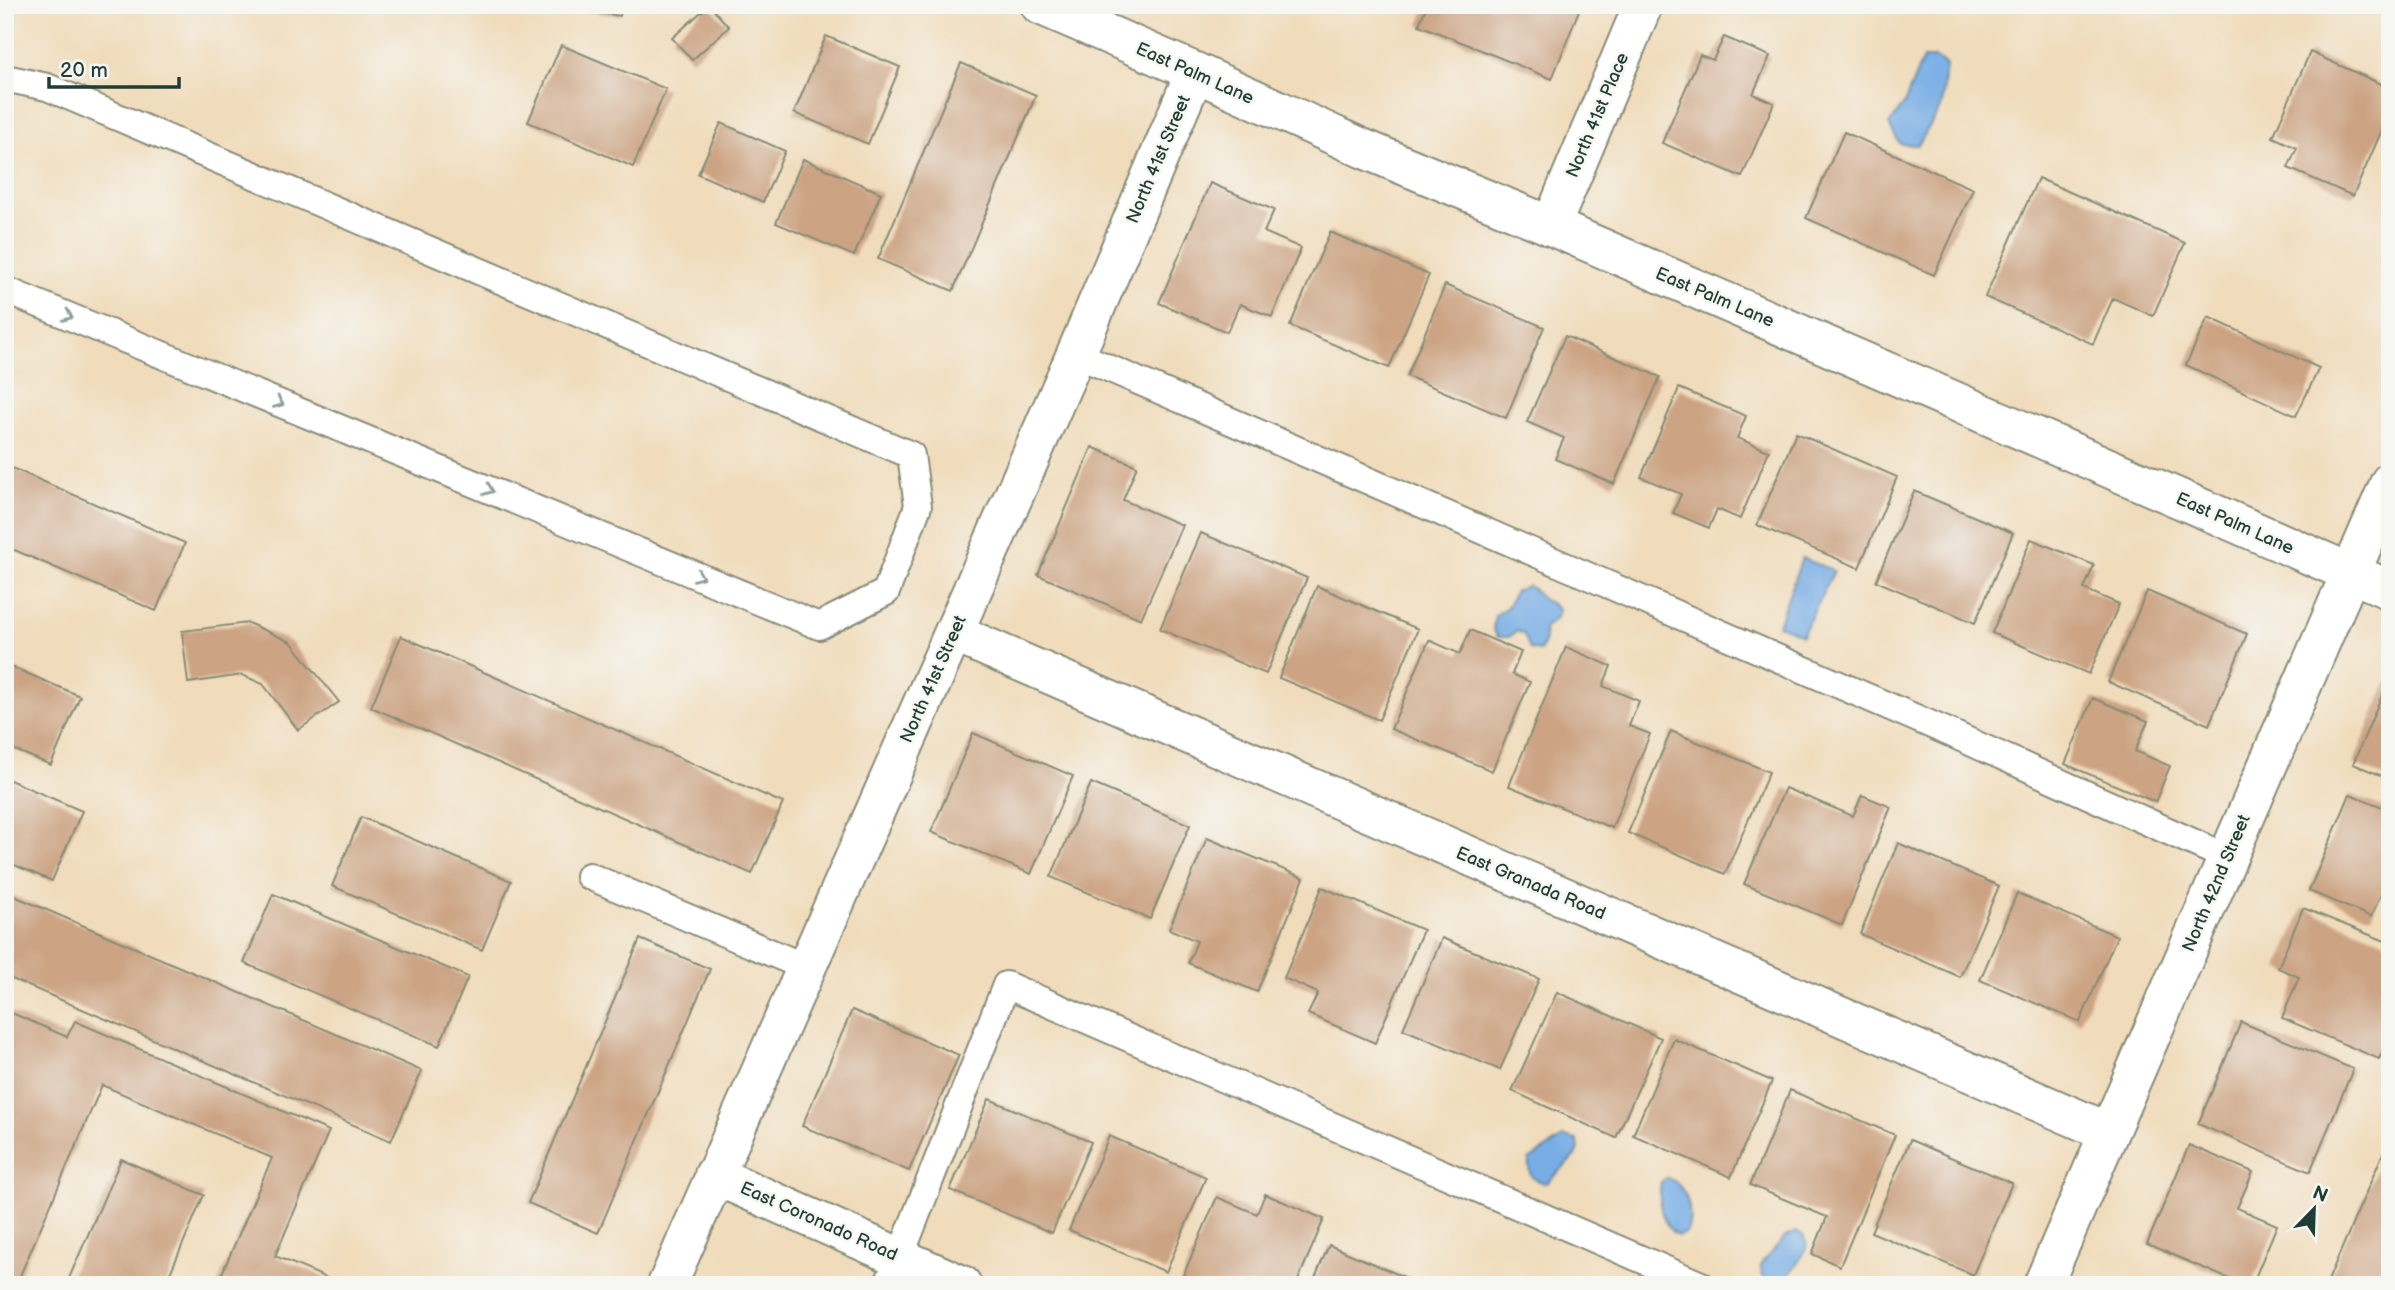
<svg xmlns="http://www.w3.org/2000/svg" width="2395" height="1290" font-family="'Balsamiq Sans',sans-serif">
<rect width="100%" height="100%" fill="#f6f6f2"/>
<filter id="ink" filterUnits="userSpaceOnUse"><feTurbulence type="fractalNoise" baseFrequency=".0143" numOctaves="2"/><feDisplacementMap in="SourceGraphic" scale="14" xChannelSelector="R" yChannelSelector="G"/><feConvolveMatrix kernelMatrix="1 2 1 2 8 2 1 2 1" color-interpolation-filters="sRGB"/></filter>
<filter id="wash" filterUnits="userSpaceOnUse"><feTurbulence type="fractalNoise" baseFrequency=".00686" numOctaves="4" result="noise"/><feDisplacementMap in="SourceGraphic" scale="28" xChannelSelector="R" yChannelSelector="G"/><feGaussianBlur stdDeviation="1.57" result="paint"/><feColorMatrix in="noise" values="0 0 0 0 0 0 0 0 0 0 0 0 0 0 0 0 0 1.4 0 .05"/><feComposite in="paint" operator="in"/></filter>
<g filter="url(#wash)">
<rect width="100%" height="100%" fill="#f0dcbb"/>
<path fill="#78ade5" stroke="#4c758c" stroke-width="2" d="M1923,58H1936L1946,65L1942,105L1918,145L1900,144L1889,125L1904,104Z
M1802,558L1834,571L1802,635L1778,625Z
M1528,586C1535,589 1535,592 1541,597C1547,603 1554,603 1559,611L1555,619L1544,628L1545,640L1540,651L1530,649L1524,634L1517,631L1509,637H1498L1493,629L1495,616L1508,606L1515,591Z
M1564,1137L1577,1140L1579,1148L1577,1154L1547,1183C1532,1182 1528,1175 1529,1160Z
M1666,1178C1687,1182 1695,1216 1686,1233L1678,1236C1660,1226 1658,1201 1661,1182Z
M1796,1232L1802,1234C1811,1247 1804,1254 1796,1265C1789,1275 1788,1280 1776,1285C1765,1283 1760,1275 1761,1264L1785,1237Z"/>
<g id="blocks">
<path fill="#cca484" d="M569,5H622L620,16L568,9Z
M709,5L729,27L692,60L672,38Z
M1427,5H1581L1552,79L1419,25Z
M826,36L900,67L868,144L794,113Z
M1724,37L1770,56L1753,94L1774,103L1742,177L1662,143L1700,55L1713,60Z
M561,45L666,89L633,167L528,122Z
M2310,52L2390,88V112L2353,196L2288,168L2297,148L2273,137Z
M961,63L1036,95L953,291L878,259Z
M721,123L785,151L763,202L698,174Z
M1844,132L1973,189L1934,275L1806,218Z
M803,159L881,193L854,256L776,223Z
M2038,178L2185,243L2153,316L2113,298L2093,344L1985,297Z
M1210,183L1274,210L1264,232L1301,248L1272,317L1240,304L1227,332L1159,303Z
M1330,232L1429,275L1389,368L1290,326Z
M1445,285L1544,327L1506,418L1407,376Z
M2208,317L2319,368L2296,416L2186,365Z
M1565,336L1660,377L1614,484L1555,459L1564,438L1527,422Z
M1679,388L1746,416L1737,438L1769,451L1740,519L1717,509L1709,528L1673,513L1681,494L1641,477Z
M1796,433L1897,477L1859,568L1757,525Z
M1092,447L1137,466L1123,500L1182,525L1141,619L1038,575Z
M5,465L185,543L156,611L5,546Z
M1914,491L2013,533L1975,623L1876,581Z
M1201,533L1307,578L1266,674L1160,629Z
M2031,539L2094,565L2084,589L2119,604L2089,674L1992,633Z
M1317,586L1418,629L1379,720L1279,678Z
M2147,591L2247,634L2209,725L2108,682Z
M248,623L291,642L339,702L298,730L263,684L242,675L188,683L182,631Z
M1470,630L1521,652L1512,674L1530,682L1492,771L1391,729L1429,640L1460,654Z
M401,636L783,803L752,874L371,707Z
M1566,647L1611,666L1603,686L1639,701L1629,726L1650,734L1612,828L1509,786Z
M5,664L80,696L51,765L5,746Z
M2390,676V779L2353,764Z
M2093,698L2148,721L2135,751L2170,766L2155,802L2065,764Z
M1671,731L1769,772L1725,874L1628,833Z
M973,733L1073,776L1031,874L931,832Z
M5,778L82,811L52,881L5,861Z
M1091,783L1190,825L1150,919L1051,877Z
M1785,788L1853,816L1862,795L1891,807L1842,925L1744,884Z
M2350,794L2390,810V887L2385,885L2371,917L2309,891Z
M361,817L511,881L482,950L332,886Z
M1207,838L1304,878L1257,992L1188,963L1197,941L1169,929Z
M1898,843L1999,886L1960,977L1860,934Z
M1322,887L1423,930L1375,1043L1308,1014L1318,993L1284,978Z
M5,892L422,1071L391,1141L5,976Z
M2017,893L2117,936L2080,1022L1980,980Z
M273,894L468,977L439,1046L244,963Z
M2303,908L2390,943V1034L2379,1059L2282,1018L2299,977L2278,968Z
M1442,938L1539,979L1500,1070L1403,1029Z
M640,939L710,969L598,1233L528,1203Z
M1557,992L1661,1038L1616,1138L1512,1091Z
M5,1010L67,1037L75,1021L329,1131L275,1256L343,1285H217L272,1158L102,1085L16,1285H5Z
M852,1010L959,1055L909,1171L802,1126Z
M2241,1022L2353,1069L2310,1172L2198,1124Z
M1674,1039L1772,1081L1731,1177L1633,1135Z
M1790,1090L1895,1135L1840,1266L1812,1254L1827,1217L1750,1185Z
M989,1099L1091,1142L1052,1233L950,1190Z
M1109,1136L1206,1177L1166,1272L1069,1230Z
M2390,1137V1285H2326Z
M1910,1140L2012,1183L1973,1275L1871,1232Z
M2189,1145L2253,1172L2237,1208L2277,1225L2252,1285H2243L2147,1244Z
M121,1159L204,1195L165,1285H66Z
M1265,1194L1324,1219L1296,1285H1179L1217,1197L1257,1214Z
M1329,1245L1423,1285H1312Z"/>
</g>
</g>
<g filter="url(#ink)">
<use href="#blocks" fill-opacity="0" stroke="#888c78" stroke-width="2"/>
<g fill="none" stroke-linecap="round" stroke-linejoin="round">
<defs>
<path id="lane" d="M5,78L47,87L911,455L918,506L886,592L819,626L5,290
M1076,354L1948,732L2228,858
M589,876L805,967
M887,1285L900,1257L1006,985L1701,1285"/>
<path id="street" d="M1551,226L1643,5
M954,633L2108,1132
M714,1175L962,1285
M667,1285L1076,354L1195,72
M2043,1285L2390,482"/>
<path id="secondary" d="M1040,5L1195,72L1362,148L1551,226L2390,590"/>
</defs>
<use href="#lane" stroke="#888c78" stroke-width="30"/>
<use href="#street" stroke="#888c78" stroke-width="42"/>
<use href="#secondary" stroke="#888c78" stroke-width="42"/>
<use href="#lane" stroke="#fff" stroke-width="26"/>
<use href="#street" stroke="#fff" stroke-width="38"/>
<use href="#secondary" stroke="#fff" stroke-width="38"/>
</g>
<defs><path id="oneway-chevron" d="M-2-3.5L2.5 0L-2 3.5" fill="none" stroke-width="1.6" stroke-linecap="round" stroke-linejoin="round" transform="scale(1.75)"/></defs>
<g stroke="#8f9e9a">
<use href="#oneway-chevron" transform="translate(68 316) rotate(22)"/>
<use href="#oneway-chevron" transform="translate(279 403) rotate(22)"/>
<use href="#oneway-chevron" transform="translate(489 490) rotate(22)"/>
<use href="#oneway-chevron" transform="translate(699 576) rotate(22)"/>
</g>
</g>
<g text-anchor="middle" stroke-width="5" stroke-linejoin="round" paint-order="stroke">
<g font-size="18" fill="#1f3d34" stroke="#f6f6f2">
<text transform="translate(1195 73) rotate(24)" y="6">East Palm Lane</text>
<text transform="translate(1597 115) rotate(-67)" y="6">North 41st Place</text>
<text transform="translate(1158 159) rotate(-67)" y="6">North 41st Street</text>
<text transform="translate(1715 297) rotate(23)" y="6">East Palm Lane</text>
<text transform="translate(2235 523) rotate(24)" y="6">East Palm Lane</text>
<text transform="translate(933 679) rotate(-66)" y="6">North 41st Street</text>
<text transform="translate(1531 883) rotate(23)" y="6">East Granada Road</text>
<text transform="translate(2216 883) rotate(-67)" y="6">North 42nd Street</text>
<text transform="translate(819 1221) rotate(24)" y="6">East Coronado Road</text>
</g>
</g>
<rect width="2395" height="1290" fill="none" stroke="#f6f6f2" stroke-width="28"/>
<g transform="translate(2314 1209) rotate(23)" stroke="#f6f6f2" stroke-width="5" paint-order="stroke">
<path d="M0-5L12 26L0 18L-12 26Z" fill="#1f3d34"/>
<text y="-10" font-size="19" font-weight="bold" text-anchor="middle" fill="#1f3d34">N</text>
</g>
<path d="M49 77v10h130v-10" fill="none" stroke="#1f3d34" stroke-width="3.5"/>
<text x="60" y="77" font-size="21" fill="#1f3d34" stroke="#f6f6f2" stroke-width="5" paint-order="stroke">20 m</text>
</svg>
